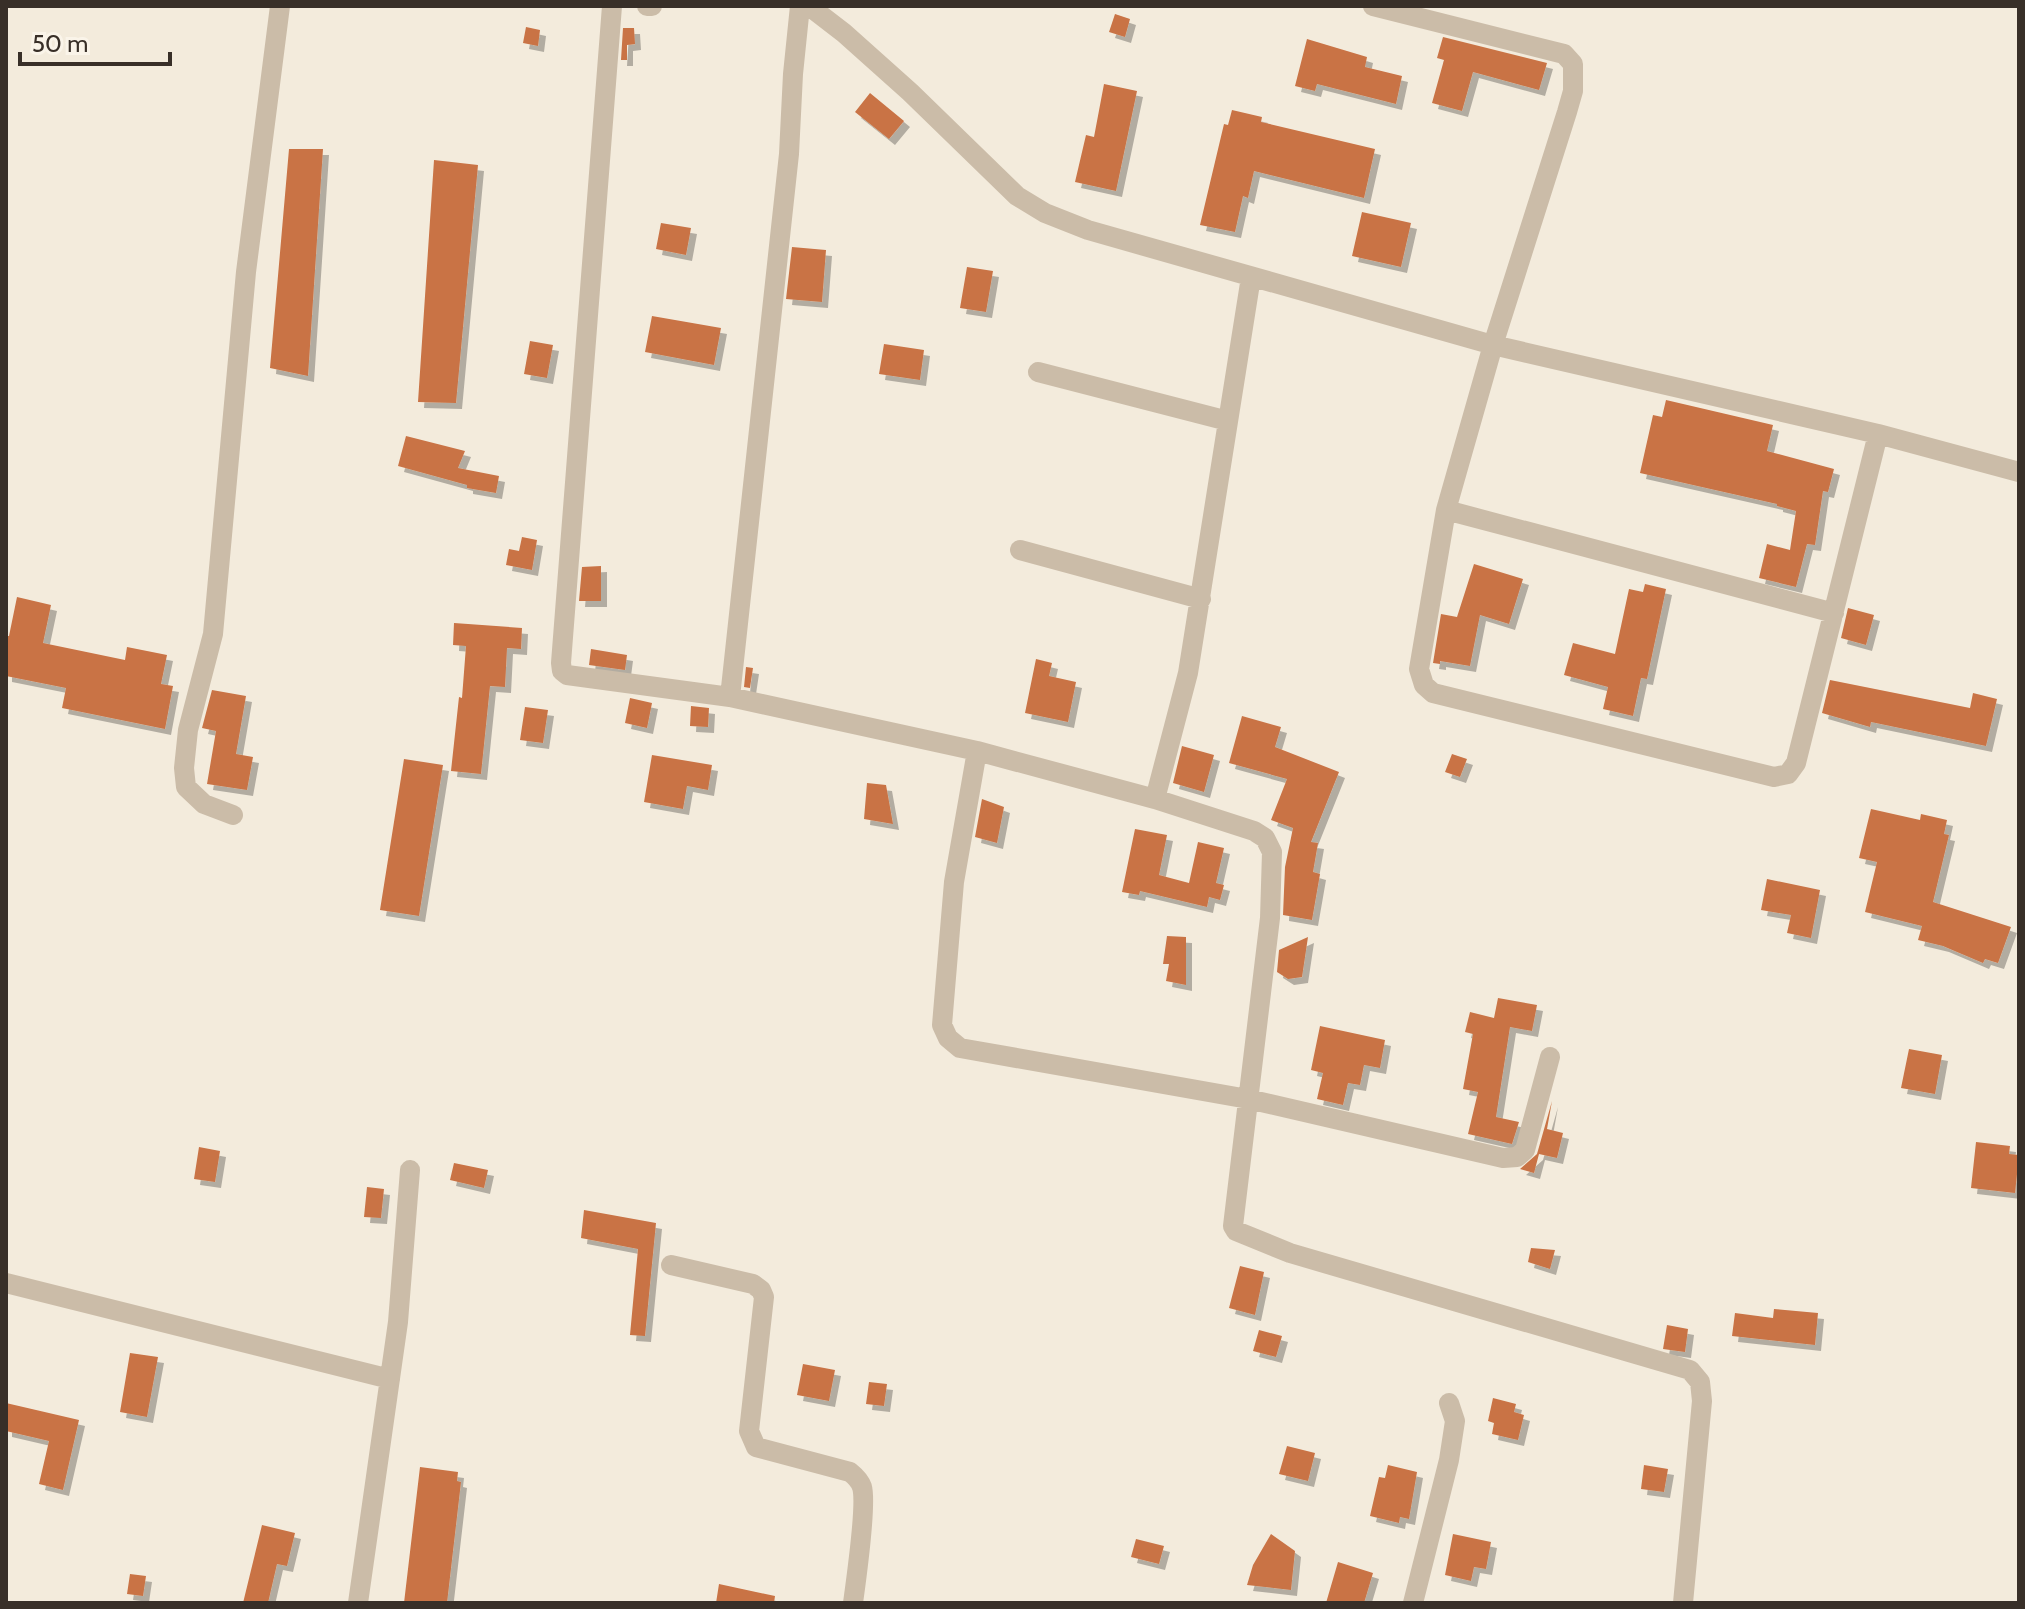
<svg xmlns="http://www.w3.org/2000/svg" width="2025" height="1609" font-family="Cabin,sans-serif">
<defs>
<filter id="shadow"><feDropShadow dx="6" dy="6" stdDeviation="0" flood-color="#0004"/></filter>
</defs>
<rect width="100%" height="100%" fill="#f3ebdc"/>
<path fill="#c97345" filter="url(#shadow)" d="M1115,14L1130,19L1125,37L1109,32Z
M526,27L540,30L538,46L523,43Z
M623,28H634L635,44L627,45V60H621Z
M1443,37L1547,63L1539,90L1473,72L1462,111L1432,103L1444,60L1437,58Z
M1307,39L1367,57L1365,67L1402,76L1396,104L1317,84L1315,91L1295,86Z
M1104,84L1137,91L1116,191L1075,182L1086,135L1094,137Z
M870,93L904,121L889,139L855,112Z
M1232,110L1262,117L1261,122L1375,149L1364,198L1254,171L1248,198L1243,196L1235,232L1200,225L1224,124L1228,125Z
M289,149H323L308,376L270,368Z
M434,160L478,165L456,403L418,402Z
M1362,212L1411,223L1401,267L1352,256Z
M661,223L691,228L686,255L656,249Z
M792,247L826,250L822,302L786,299Z
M967,267L993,271L986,312L960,308Z
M652,316L721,328L714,365L645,352Z
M530,341L553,345L547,378L524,374Z
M884,344L924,350L920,380L879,374Z
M1666,400L1773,425L1767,451L1834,469L1828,492L1823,491L1815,545L1807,544L1796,587L1759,578L1767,544L1790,550L1796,511L1777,506V504L1640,473L1653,415L1662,417Z
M406,436L465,451L458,468L499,476L496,493L467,488V485L398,466Z
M522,537L537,540L532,570L506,565L509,549L519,551Z
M1474,564L1523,579L1509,624L1480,615L1470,666L1440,661V664L1433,663L1441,614L1457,617Z
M601,566V601H579L582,567Z
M1645,584L1666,589L1647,679L1641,678L1633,716L1603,709L1608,687L1564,675L1573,643L1615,654L1629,589L1643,592Z
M17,597L51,605L43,643L125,660L127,647L167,655L161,684L173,686L165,729L62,708L66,688L6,676V636H9Z
M1848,608L1874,615L1866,645L1841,638Z
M454,623L522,628L521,649L507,648L505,687L490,686L481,774L451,771L459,697L462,698L466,646L453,645Z
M591,649L627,655L625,670L589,665Z
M1036,659L1052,663L1049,676L1076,682L1068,722L1025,713Z
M746,667L753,668L750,688L744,687Z
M1830,680L1970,708L1973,693L1997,699L1986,746L1871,722L1870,727L1822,713Z
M212,690L246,696L236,754L253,757L247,790L207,784L216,731L202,728Z
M630,698L652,703L647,728L625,723Z
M691,706L709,708L708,727L690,726Z
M525,707L548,710L543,743L520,740Z
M1242,716L1281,727L1275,747L1339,772L1311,842L1318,843L1313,872L1320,874L1312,920L1283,915L1285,867L1293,828L1271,820L1287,779L1229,763Z
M1182,746L1214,755L1204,792L1173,783Z
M1452,754L1467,759L1460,777L1445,772Z
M652,755L712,765L708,790L687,786L683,809L644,802Z
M404,759L443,765L419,916L380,910Z
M867,783L886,785L893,824L864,819Z
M982,799L1004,807L997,843L975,837Z
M1871,809L1920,820L1921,814L1947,820L1944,834L1949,835L1933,902L2011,927L1998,963L1985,959L1983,963L1943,946L1918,940L1922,926L1865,912L1877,862L1859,858Z
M1135,829L1167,835L1159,875L1189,883L1198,842L1224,848L1216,883L1224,885L1220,900L1209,897L1207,907L1140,891L1139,895L1122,892Z
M1767,879L1820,890L1811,938L1787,933L1791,915L1761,910Z
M1167,936L1186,937V985L1166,981L1169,964H1163Z
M1308,937L1302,977L1288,979L1277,972L1279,950Z
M1498,998L1537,1005L1532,1031L1510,1027L1496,1117L1519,1122L1512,1144L1468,1134L1478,1092L1463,1089L1473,1034L1465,1032L1470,1012L1494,1018Z
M1320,1026L1385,1040L1380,1068L1364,1065L1360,1085L1348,1083L1343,1105L1317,1099L1323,1073L1311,1070Z
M1909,1049L1942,1055L1935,1094L1901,1088Z
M1552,1101L1547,1129L1563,1133L1557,1158L1539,1154L1534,1173L1520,1169L1537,1154Z
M1976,1142L2010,1146L2009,1154L2019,1155L2015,1193L1971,1188Z
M199,1147L220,1151L215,1182L194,1179Z
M454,1163L488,1170L484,1188L450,1180Z
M367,1187L384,1189L381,1218L364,1217Z
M584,1210L656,1223L645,1336L630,1335L638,1249L581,1238Z
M1531,1248L1555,1250L1550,1269L1528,1262Z
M1240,1266L1264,1272L1255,1315L1229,1308Z
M1774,1309L1818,1313L1815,1345L1732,1336L1735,1313L1773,1318Z
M1667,1325L1688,1329L1685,1352L1663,1349Z
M1259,1330L1282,1336L1276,1357L1253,1351Z
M130,1353L158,1357L147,1417L120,1412Z
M803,1364L835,1370L829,1401L797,1395Z
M869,1382L887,1384L884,1406L866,1404Z
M1493,1398L1516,1404L1514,1412L1524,1415L1518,1440L1492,1434L1494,1423L1488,1421Z
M6,1403L79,1420L63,1490L39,1484L49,1441L6,1431Z
M1287,1446L1315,1453L1308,1481L1279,1474Z
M1388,1465L1417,1472L1409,1519L1400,1517L1399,1523L1370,1516L1379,1477L1385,1478Z
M1644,1465L1668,1469L1664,1492L1641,1489Z
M420,1467L458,1472L457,1481L461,1482L447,1603H404Z
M262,1525L295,1533L287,1566L277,1564L268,1603H243Z
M1271,1534L1295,1551L1291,1590L1247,1585L1253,1565Z
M1453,1534L1491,1542L1486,1569L1474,1567L1471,1581L1445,1575Z
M1136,1539L1164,1546L1159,1564L1131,1557Z
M1338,1562L1373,1573L1364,1603H1326Z
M130,1574L146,1576L143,1596L127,1594Z
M719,1584L775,1596L774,1603H716Z"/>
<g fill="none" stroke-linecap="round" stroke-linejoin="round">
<path stroke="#cbbca8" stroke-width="20" d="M612,6L561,663L562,671L567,675L730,697L789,154L793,74L800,6
M647,6H652
M809,6L844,33L910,92L1017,196L1045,213L1088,230L1493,345L1878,434L2019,472
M1373,6L1564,54L1573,64V91L1567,112L1493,345L1446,510L1419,669L1424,685L1433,693L1774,777L1788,774L1796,763L1878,434
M1038,372L1228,421
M1446,510L1834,613
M1020,550L1201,599
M730,697L977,751L1155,799L1254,831L1265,838L1272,852L1270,918L1233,1226L1236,1231L1290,1253L1690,1370L1700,1382L1702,1401L1683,1603
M977,751L954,882L942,1025L948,1038L960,1048L1248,1099L1503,1158L1517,1157L1525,1150L1550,1057
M1155,799L1188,673L1251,277
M233,815L204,804L186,787L184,768L188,730L213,634L246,272L280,6
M671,1265L753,1284L761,1290L764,1297L749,1431L756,1447L850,1472C855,1476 860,1481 862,1487C867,1504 856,1581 853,1603
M6,1283L390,1379
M358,1603L398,1322L410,1170
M1413,1603L1449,1460L1455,1421L1449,1403"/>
</g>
<rect width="2025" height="1609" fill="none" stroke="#382f28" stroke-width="16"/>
<path d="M20 52v12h150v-12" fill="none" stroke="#382f28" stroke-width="4"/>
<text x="32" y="52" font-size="24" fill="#382f28" stroke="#faf4e9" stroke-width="6" paint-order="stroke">50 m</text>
</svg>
